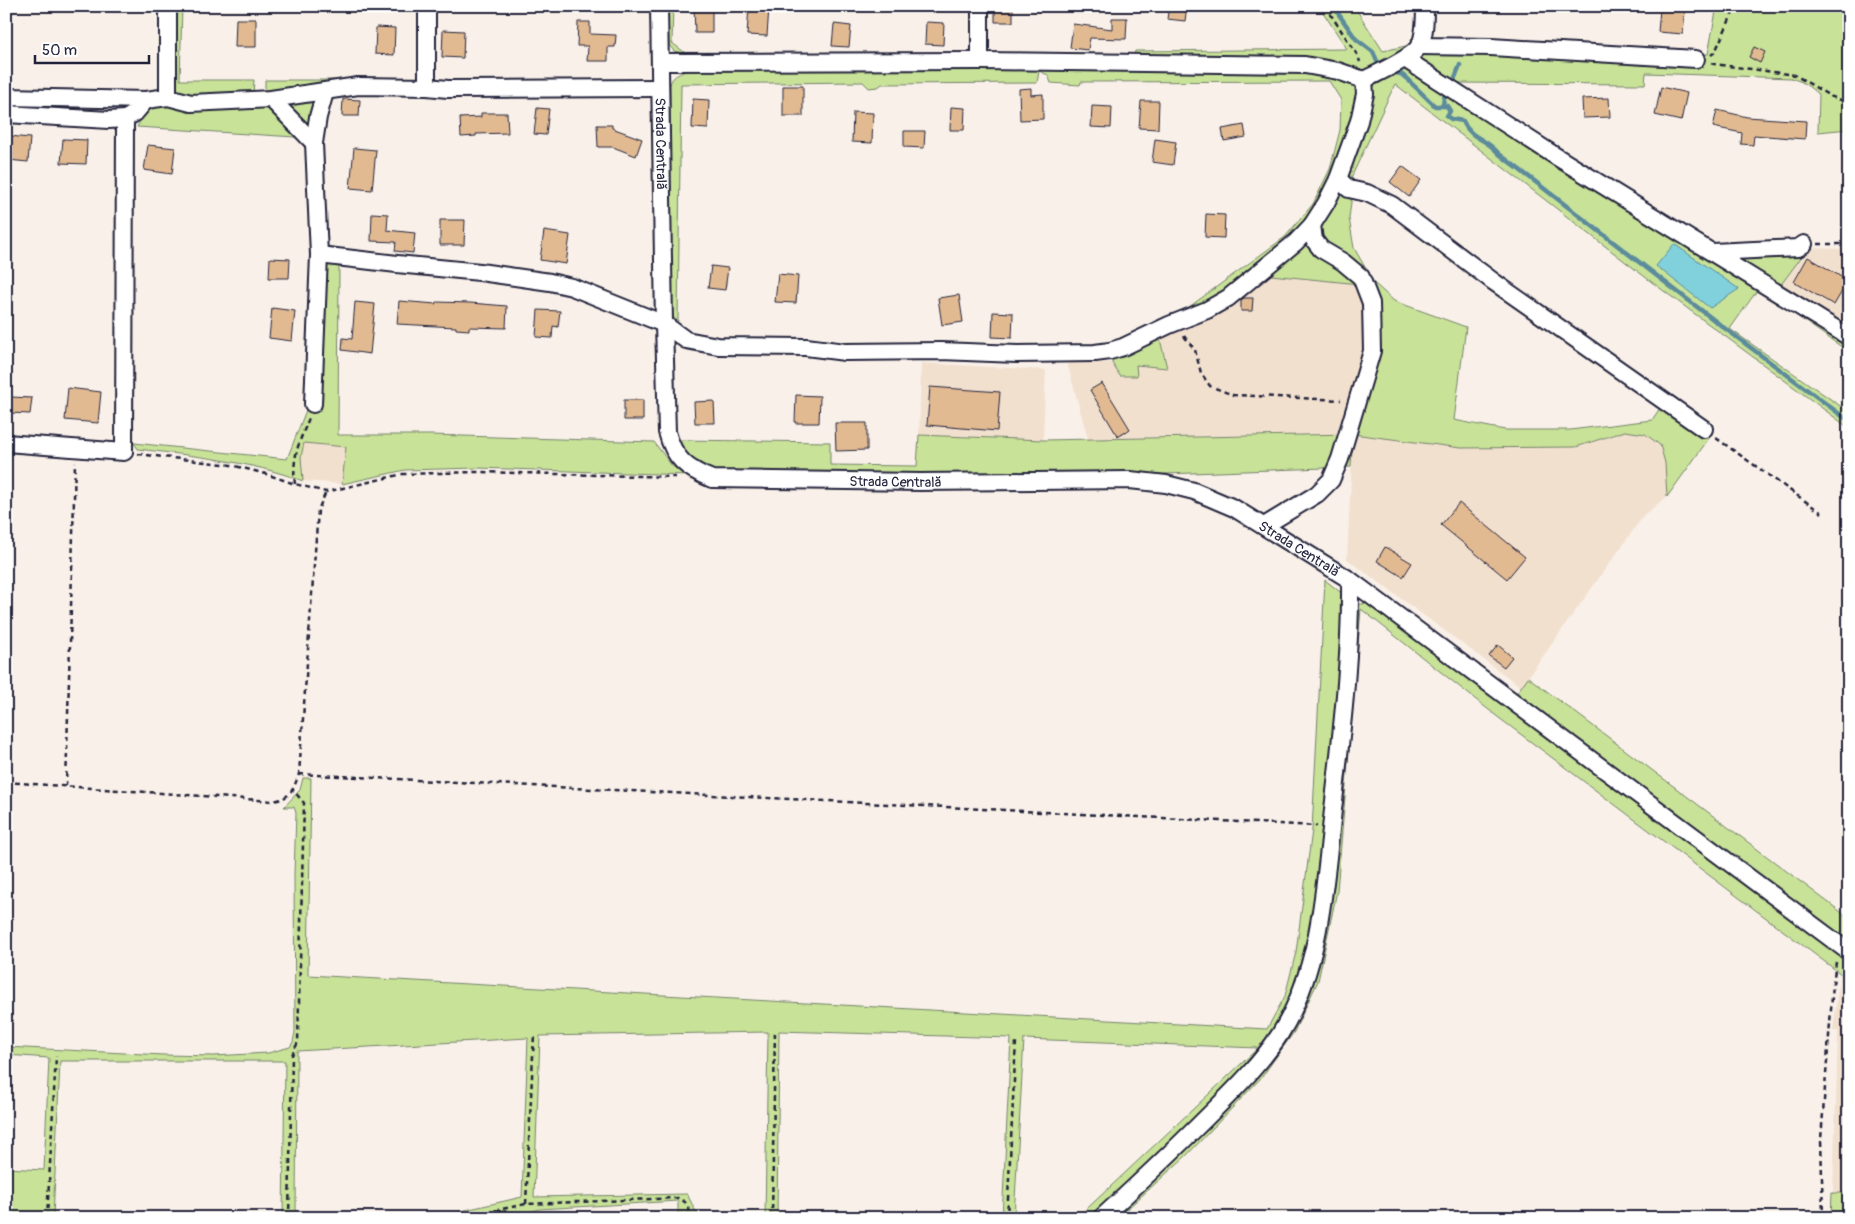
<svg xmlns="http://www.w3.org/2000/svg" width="1855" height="1224" font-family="Pangolin,sans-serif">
<rect width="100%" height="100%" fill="#f9f1e9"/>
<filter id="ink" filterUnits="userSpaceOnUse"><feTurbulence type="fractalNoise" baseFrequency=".02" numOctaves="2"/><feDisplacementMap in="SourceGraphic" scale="10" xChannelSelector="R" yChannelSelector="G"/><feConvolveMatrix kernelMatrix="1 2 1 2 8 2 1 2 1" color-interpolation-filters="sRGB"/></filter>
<g filter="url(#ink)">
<path fill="#f2e0cf" d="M1808,248L1849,249V329L1780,286Z
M1261,274L1360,284L1367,305L1369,351L1344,434L1088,439L1067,363H1112L1120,376L1136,365L1167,368L1159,335Z
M921,363L1046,370L1043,440L919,435Z
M1625,431L1645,434L1660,445L1665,463L1667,497L1645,514L1521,687L1347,559L1353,434L1461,448L1576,447Z
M304,443L346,447L342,484L303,481L301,457Z
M1840,974L1849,980V1193H1833L1838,1032L1833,1030Z"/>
<path fill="#c8e298" stroke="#75826a" d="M175,6H182L180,80H254L253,96L189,98L180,94L174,86Z
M668,6H673L672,43L687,54L674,51L669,45Z
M1319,6H1354L1383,51L1410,45L1402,54L1359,75L1134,57L1135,51L1347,49Z
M1717,6H1849V129L1818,132L1819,94L1802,82L1791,78L1646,73L1645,84L1455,83L1413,57L1422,52L1708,54Z
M1405,66L1849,341V352L1758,289L1730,329L1849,412V428L1649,280L1395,84L1350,180L1343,177L1371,87L1385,75Z
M1015,67L1300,70L1356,83L1359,106L1318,211L1258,267L1197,310L1189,307L1285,237L1313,204L1330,169L1340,130L1341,100L1329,81L1081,82L1080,85L1051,83L1048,75L1039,71L1037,83L882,84L878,87L869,88L863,82L681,84L678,321L672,317L670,85C671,76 681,73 688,70Z
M265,80H348L265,95Z
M319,97L309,132L280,103Z
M173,105L195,111L261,106L274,111L283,118L295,137L137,127L145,111L159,106Z
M1339,184L1352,195L1349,218L1354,248L1374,283L1394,301L1466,327L1454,420L1505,430H1570L1652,420L1662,405L1710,437L1667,497L1665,463L1660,445L1645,434L1625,431L1576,447L1461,448L1353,434L1351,467L1139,475L918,476L716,472C695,466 689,459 679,440L830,442V465L917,466L919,435L1043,440L1353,434L1374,302L1320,242L1317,227Z
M1309,234L1359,284L1261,274Z
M1808,248L1780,286L1736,263L1735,256Z
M323,263L339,267L338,435H431L654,442L672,466L688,475L478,468L405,470L342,484L346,447L304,443L301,457L303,481C250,461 194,456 138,449L134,443L287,459L308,405Z
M1159,335L1167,368L1136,365L1137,376H1120L1112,363L1111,356Z
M1325,580L1344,595L1345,637L1320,889L1300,981L1266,1048L1093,1218H1077L1258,1048L1024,1039L1014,1218H1002L1011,1038L779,1031L777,1218H765L768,1032L540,1036L534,1197L687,1194L699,1218H678V1201L540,1209L506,1218H431L522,1197L528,1038L297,1051L296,1218H283L285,1061H60L53,1218H6V1168L44,1170L49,1058L6,1055V1047L164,1055L214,1056L268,1053L290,1047L293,1042L295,1032L294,874L296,813L294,807H284L300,790L303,778H311L308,975L1267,1029L1285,996L1296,952L1312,830Z
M1366,603L1849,963V980L1499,718L1361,609L1337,891L1318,981L1294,1032L1261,1078L1186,1156L1117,1218H1109L1228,1105L1307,990L1357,605Z
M1528,677L1849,918V942L1516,694Z
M1832,1193H1849V1218H1831Z"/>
<path fill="#81d1dc" stroke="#5b8b9c" d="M1674,244L1739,289L1710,308L1656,266Z"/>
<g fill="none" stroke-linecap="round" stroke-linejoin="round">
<path stroke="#5b8b9c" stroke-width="4.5" d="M1333,6L1356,39L1373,52L1377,61L1383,66
M1390,72L1401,74L1407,79L1435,106H1447L1450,111L1447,116L1451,119L1463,121C1470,139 1488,139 1498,153L1723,327L1849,421
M1454,80L1460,65
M1443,106L1444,97"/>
</g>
<path fill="#e2ba92" stroke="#22223b" d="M694,6H712V33H695Z
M749,6L769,7L767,36L747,35Z
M995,6H1013V22H995Z
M1169,6H1187L1185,21L1167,19Z
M1660,9L1685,11L1683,34L1658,32Z
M1112,18H1127L1126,39L1090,38L1088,50L1070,48L1073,24L1112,29Z
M236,19H256V47H235Z
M578,22H590V34L616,35L615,47H608V61H587L588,46H577Z
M926,22L944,23L943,45L925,44Z
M834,24L851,26L849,47L832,46Z
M376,27L395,28L394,55L375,54Z
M443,30L464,31L463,58L442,57Z
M1754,47L1765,52L1760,63L1749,57Z
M783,86H803V116H783Z
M1661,87L1687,93L1681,121L1655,115Z
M1031,88V95L1043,94V119L1020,120L1019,89Z
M1609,98L1610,117L1583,118L1582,99Z
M343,99L360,100L359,116H342Z
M693,99L709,100L708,129L692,128Z
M1141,101H1159L1158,129L1139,128Z
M1092,106L1112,107L1111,128L1091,127Z
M951,107L965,108L964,130H950Z
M537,108L549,109L546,135L534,134Z
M1717,110L1747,117L1806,121L1805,139L1754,135L1753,145L1741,144L1742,133L1713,127Z
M853,112L873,113L872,143L852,142Z
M481,113H507L508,133L476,134V136L461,137L460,118L481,117Z
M597,125H612V128L642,139L636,156L613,147H598Z
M1244,125L1246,137L1224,141L1222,129Z
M904,131H925L924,148L904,147Z
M9,136L30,138L28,162L8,160Z
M63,139L87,140L86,164L61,163Z
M1155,139L1176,142L1173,165L1152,162Z
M148,145L175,148L172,174L144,170Z
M354,148L376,150L372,190L350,188Z
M1402,166L1421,180L1409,197L1390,182Z
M372,213L388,214L387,230L415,233L413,253L395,251L396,242L371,241Z
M1206,214L1225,215L1224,238L1205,237Z
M440,220H465L464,245H440Z
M544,231L570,235L566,264L540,260Z
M1808,257L1848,281L1834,305L1794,282Z
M270,258L290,259L289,278H269Z
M711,266L728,268L725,290L708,288Z
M778,274L798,276L796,303L775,302Z
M959,295L963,322L942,325L938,298Z
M1244,298H1253L1252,311H1241V300Z
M399,301L436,304V302L470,303L507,306L506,328L469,327V330L456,329V327L397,324Z
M355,302L375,304L370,354L342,350L343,338L352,339Z
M272,308L295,311L292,341L269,338Z
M538,310L560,311L558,327L553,326L552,338L536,337Z
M993,312L1013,313L1012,338L992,337Z
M1102,383L1130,429L1118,437L1090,390Z
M930,387L1000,392L997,431L927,425Z
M68,388L101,392L98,423L65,420Z
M796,395L820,396L819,423H795Z
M11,397L32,398L30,414L10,413Z
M624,400H643V420H624Z
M714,401L715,423H695L694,402Z
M835,423H867V450L836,451Z
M1459,503L1525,557L1507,579L1441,525Z
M1385,547L1412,563L1403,577L1377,561Z
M1498,645L1512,657L1504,667L1489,656Z"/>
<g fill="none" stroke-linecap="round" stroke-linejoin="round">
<defs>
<g id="minor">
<path d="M168,6V97"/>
<path id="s1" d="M659,6L664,324L667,432C674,459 687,469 712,479L920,482L1130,480L1166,484L1194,491L1234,508L1350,580L1849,952"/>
<path d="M1419,46L1491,47L1696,59"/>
<path d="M1405,59L1557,157L1849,337"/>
<path d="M980,61V6"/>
<path d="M660,62L980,61L1305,65L1338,71L1364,80C1377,73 1413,58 1420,45C1425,34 1425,18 1425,6"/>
<path d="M427,87V6"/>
<path d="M6,97L146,100L168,97L191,103L271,99L358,86L427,87L448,89L660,88"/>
<path d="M271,99L314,143"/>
<path d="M6,114L109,120L125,119"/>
<path d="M1338,179L1349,189L1367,193L1392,205L1494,282L1704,429"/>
<path d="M1712,252L1798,248L1804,244"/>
<path d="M319,255L397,264L480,272L550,282L572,287L664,324L686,340L718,346L806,347L845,352L941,351L1017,354L1095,353L1110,351L1123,347L1169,325L1207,310L1228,298L1296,242L1312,225L1326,203L1338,179L1359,121L1365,94L1364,80"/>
<path d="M313,404L319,255L314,143L318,117L325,92"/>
<path d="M6,443L124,452L125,119L135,113L146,100"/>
<path d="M1264,526L1317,494L1331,480L1340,459L1372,351L1371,303L1361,277L1343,262L1321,249L1314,240L1312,225"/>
<path d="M1101,1218C1137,1185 1173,1151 1208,1116C1233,1091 1260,1065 1280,1034C1322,967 1325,879 1334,801C1342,728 1351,654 1350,580"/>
</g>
</defs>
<use href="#minor" stroke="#22223b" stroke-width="20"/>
<path stroke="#22223b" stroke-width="2.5" stroke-dasharray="5 4" stroke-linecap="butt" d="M1325,6L1358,56L1360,62
M1711,55L1715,52L1736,6
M1711,63L1714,64L1795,75L1830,96L1849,103
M1818,244H1849
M1184,336L1195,350L1201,373L1210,386L1233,395L1341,400
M1716,438L1822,513
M138,454L231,465L266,474L295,484L326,492L403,474L478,472L676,477
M295,484C292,456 299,443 309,418
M299,774L1317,826
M6,782L273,801C291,798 293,790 299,774L318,510L326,492
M66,786L75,462
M526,1204L534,1034
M47,1218L56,1056
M289,1218L292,1055L298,1042L304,803L293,790
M459,1218L526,1204L678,1198L685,1202L693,1218
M772,1218L775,1029
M1007,1218L1016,1041
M1823,1218L1821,1139L1833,984L1836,962"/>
<use href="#minor" stroke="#fff" stroke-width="16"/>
</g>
</g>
<g text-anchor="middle" stroke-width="4" stroke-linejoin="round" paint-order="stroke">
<g font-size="14" fill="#22223b" stroke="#fff">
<text dy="5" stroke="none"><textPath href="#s1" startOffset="138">Strada Centrală</textPath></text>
<text dy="5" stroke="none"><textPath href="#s1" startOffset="678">Strada Centrală</textPath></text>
<text dy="5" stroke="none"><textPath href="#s1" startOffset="1098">Strada Centrală</textPath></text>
</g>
</g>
<rect width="1855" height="1224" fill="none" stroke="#fff" stroke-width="25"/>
<rect x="12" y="12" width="1830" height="1199" fill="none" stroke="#22223b" stroke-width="2" filter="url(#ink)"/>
<path d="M35 55v8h114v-8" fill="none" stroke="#22223b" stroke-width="2.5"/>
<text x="42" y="55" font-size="15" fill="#22223b" stroke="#ffffff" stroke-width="4" paint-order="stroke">50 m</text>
</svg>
